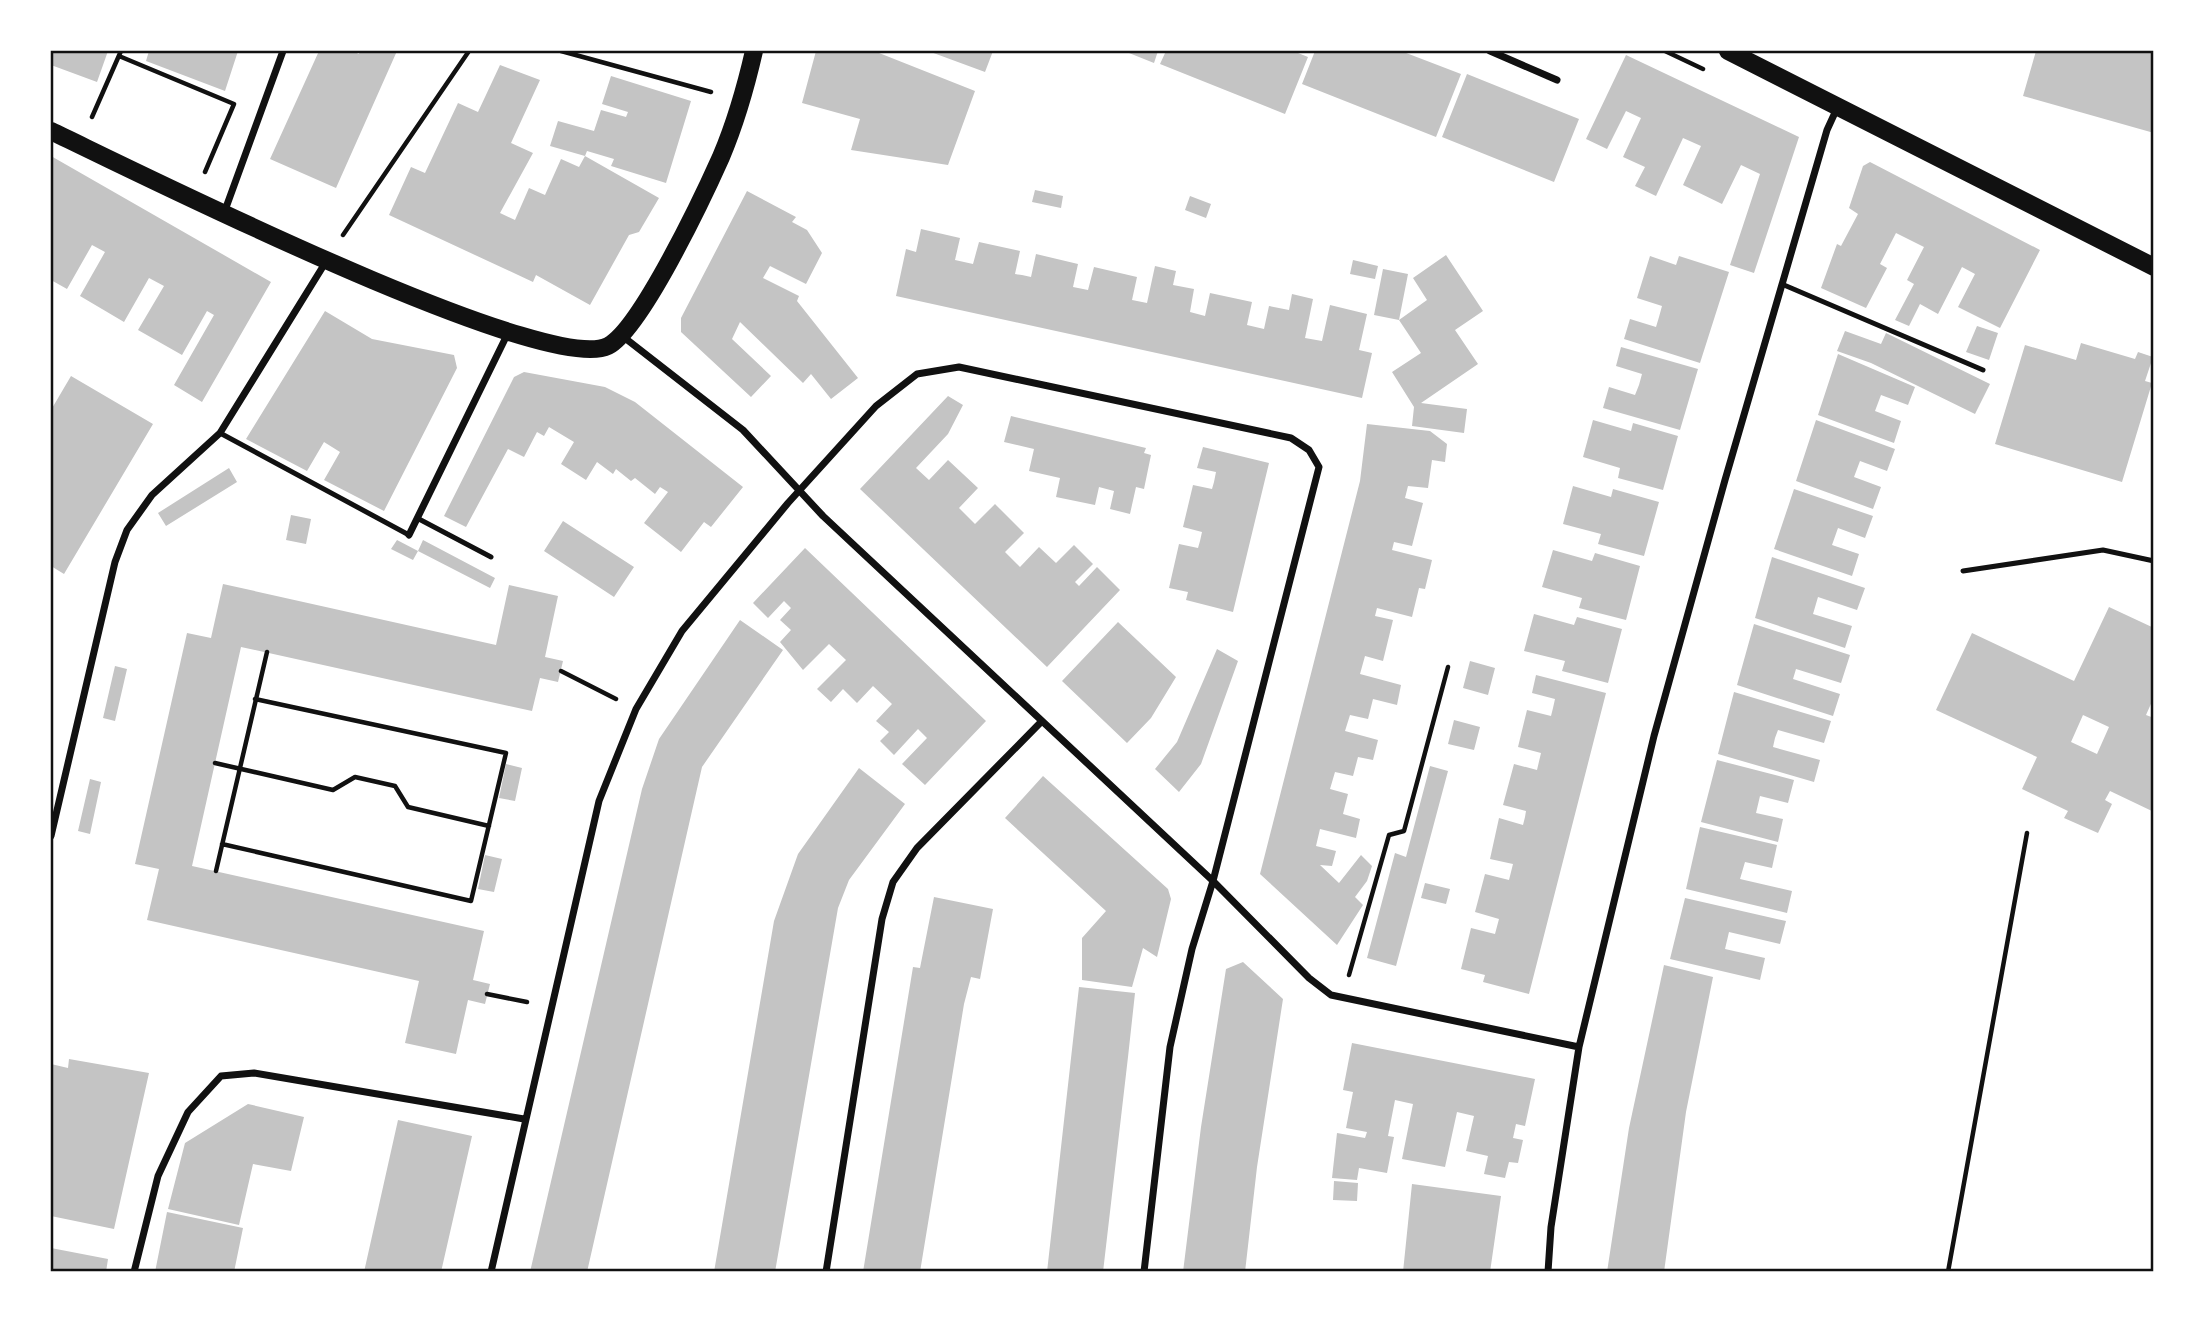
<svg xmlns="http://www.w3.org/2000/svg" width="2205" height="1323" font-family="'Open Sans',sans-serif">
<rect width="100%" height="100%" fill="#fff"/>
<path fill="#c4c4c4" fill-rule="evenodd" d="M51,51H108L97,82L51,65Z
M149,51H238L225,91L146,61Z
M319,51H352L359,54L360,51H397L336,188L270,159Z
M816,51H874L975,91L948,165L851,150L860,119L802,103Z
M928,51H993L985,72Z
M1124,51H1158L1154,63Z
M1166,51H1293L1308,57L1285,114L1160,64Z
M1315,51H1401L1461,74L1436,137L1302,84Z
M2036,51H2154V133L2023,96Z
M1626,55L1799,137L1754,273L1730,265L1760,174L1741,165L1722,204L1683,185L1701,146L1683,138L1656,196L1635,186L1645,167L1623,157L1641,118L1626,111L1607,149L1586,139Z
M500,65L540,80L511,143L533,153L500,213L515,220L529,188L545,195L561,159L579,167L585,156L550,146L558,121L594,131L601,110L626,117L628,112L602,104L611,76L691,101L666,183L611,166L614,159L587,151L585,156L659,198L639,232L629,235L590,305L536,275L533,282L389,215L411,167L425,173L458,103L478,112Z
M1467,74L1579,119L1554,182L1442,137Z
M51,156L271,282L202,402L174,385L214,315L207,311L182,355L138,330L164,286L149,278L124,322L80,296L105,252L92,245L67,289L51,280Z
M1870,162L2040,250L2000,328L1958,307L1975,274L1962,267L1938,314L1920,304L1909,326L1895,320L1914,284L1907,280L1924,247L1896,233L1880,264L1887,268L1866,308L1821,288L1837,244L1841,246L1858,214L1849,208L1863,166Z
M1035,190L1063,196L1061,208L1032,202Z
M747,191L796,217L792,222L807,230L822,253L806,284L770,266L763,278L799,296L797,301L858,378L831,399L811,374L803,383L740,322L732,339L771,376L751,397L681,332V318Z
M1190,196L1211,204L1206,218L1185,210Z
M921,229L960,238L955,260L973,264L979,242L1020,251L1015,274L1022,275L1031,277L1036,254L1078,264L1073,287L1088,290L1094,267L1137,277L1132,300L1147,303L1155,266L1176,271L1173,285L1194,289L1190,312L1205,316L1210,293L1252,302L1247,325L1264,329L1269,306L1289,310L1292,294L1313,299L1305,338L1322,341L1330,305L1367,314L1359,350L1372,353L1362,398L896,296L906,249L916,252Z
M1446,255L1483,311L1455,330L1478,364L1421,403L1467,409L1464,433L1412,426L1414,407L1392,372L1421,353L1399,320L1427,300L1413,278Z
M1650,256L1676,265L1679,256L1729,272L1700,363L1624,339L1630,319L1656,327L1659,317L1662,306L1637,298Z
M1353,260L1378,266L1375,279L1350,274Z
M1383,269L1408,274L1399,320L1374,315Z
M325,311L372,339L454,355L457,368L384,511L324,480L340,452L324,442L307,471L246,439Z
M1977,326L1998,333L1989,360L1966,352Z
M1845,331L1881,344L1886,333L1990,384L1975,414L1871,363L1837,351Z
M2081,343L2135,359L2138,352L2153,357L2145,381L2152,383L2122,482L1995,444L2025,345L2076,360Z
M1621,347L1698,369L1680,430L1603,408L1609,387L1635,395L1639,385L1642,374L1616,366Z
M1838,354L1915,387L1908,405L1881,395L1875,411L1901,421L1894,443L1818,415Z
M524,372L605,387L635,402L743,487L711,527L704,522L681,552L644,523L668,492L660,487L655,494L635,478L631,481L616,469L613,474L597,462L586,480L561,464L574,442L549,427L544,436L537,432L524,457L508,449L466,527L444,516L514,377Z
M71,376L153,424L64,574L51,566V410Z
M948,396L963,405L948,434L916,468L929,480L948,460L978,488L959,508L975,524L995,504L1024,533L1005,552L1020,567L1039,547L1056,563L1074,545L1093,564L1075,582L1079,586L1097,567L1120,590L1047,667L860,489Z
M1011,416L1146,448L1144,453L1151,455L1144,489L1136,487L1130,514L1110,509L1114,491L1099,487L1095,505L1056,497L1060,478L1029,471L1034,449L1004,442Z
M1593,420L1631,431L1633,423L1678,436L1663,490L1618,478L1620,468L1583,457Z
M1816,420L1895,449L1887,471L1860,461L1854,477L1881,487L1873,509L1796,481Z
M1367,424L1430,431L1447,444L1445,462L1432,460L1428,488L1408,486L1405,498L1423,503L1412,546L1394,542L1392,550L1432,560L1425,589L1419,588L1412,617L1377,608L1375,616L1393,620L1383,661L1365,656L1360,674L1401,685L1397,705L1373,699L1368,719L1350,715L1345,731L1378,740L1373,760L1358,757L1353,776L1335,772L1330,789L1348,794L1343,814L1360,819L1356,838L1320,829L1316,846L1336,851L1332,866L1320,865L1339,883L1361,855L1372,866L1367,881L1355,897L1363,905L1337,945L1260,874L1360,481Z
M1203,447L1269,463L1233,612L1186,600L1188,592L1169,588L1179,544L1198,548L1200,541L1202,532L1183,527L1193,485L1212,489L1214,482L1216,472L1197,468Z
M229,468L237,482L166,526L158,513Z
M1573,486L1611,497L1613,489L1659,502L1644,556L1598,544L1601,534L1563,524Z
M1794,489L1873,516L1865,538L1838,528L1832,545L1859,554L1852,576L1774,549Z
M291,515L311,519L306,544L286,540Z
M563,521L634,567L614,597L544,551Z
M397,540L418,551L413,560L391,549Z
M423,540L495,578L490,588L418,551Z
M805,548L986,721L925,785L902,764L927,738L918,729L894,755L880,741L889,732L876,721L892,704L873,686L857,703L843,689L831,702L817,689L846,660L829,644L803,670L780,642L791,630L780,620L791,608L784,601L768,618L753,603Z
M1553,550L1592,561L1595,553L1640,566L1626,620L1579,608L1582,598L1542,587Z
M1772,557L1865,588L1857,610L1818,597L1813,614L1852,626L1845,648L1755,618Z
M223,584L496,645L509,585L558,596L545,657L563,661L558,682L540,678L532,711L241,647L215,763L192,866L484,931L473,980L490,984L485,1004L468,1000L456,1054L405,1043L419,981L147,920L159,869L135,864L187,633L211,638Z
M2109,607L2154,628V697L2146,715L2154,718V812L2110,791L2105,800L2112,804L2098,833L2064,818L2068,811L2022,789L2037,757L1936,710L1972,633L2074,681ZM2083,715L2109,727L2097,754L2071,742Z
M1534,614L1574,625L1577,617L1622,629L1608,683L1562,671L1565,661L1524,651Z
M740,620L783,650L702,767L587,1272H530L642,789L659,739Z
M1118,622L1176,677L1151,718L1127,743L1062,681Z
M1754,624L1850,655L1841,683L1796,669L1793,679L1840,694L1833,716L1737,685Z
M1217,649L1238,661L1201,764L1179,792L1155,769L1177,742Z
M1470,661L1495,668L1488,695L1463,688Z
M115,666L127,669L115,721L103,718Z
M1536,675L1606,693L1529,994L1483,982L1485,975L1461,969L1471,928L1495,934L1499,919L1475,912L1485,874L1509,880L1513,864L1490,859L1499,818L1523,825L1525,817L1526,811L1503,805L1514,764L1537,770L1541,753L1518,747L1527,710L1551,716L1553,708L1555,699L1532,693Z
M1734,692L1831,721L1824,743L1778,730L1775,738L1773,747L1820,760L1814,782L1718,754Z
M1454,720L1480,727L1474,750L1448,744Z
M1717,760L1794,780L1788,803L1760,796L1756,813L1783,819L1778,842L1701,822Z
M506,764L522,768L515,801L499,798Z
M1430,766L1448,771L1396,966L1367,958L1395,853L1406,857Z
M859,768L905,804L849,880L838,908L775,1272H714L774,921L798,854Z
M1043,776L1168,889L1171,899L1157,957L1143,948L1132,987L1082,980V938L1106,911L1005,818Z
M90,779L101,782L90,834L78,831Z
M1700,827L1777,845L1772,868L1745,862L1740,879L1792,891L1787,913L1686,889Z
M485,855L502,859L494,892L478,889Z
M1425,883L1450,889L1446,904L1421,898Z
M934,897L993,909L980,979L971,977L964,1004L920,1272H863L913,967L920,968Z
M1685,898L1786,921L1780,944L1729,932L1725,949L1765,958L1760,980L1670,959Z
M1243,962L1283,999L1257,1167L1245,1272H1183L1201,1127L1226,969Z
M1664,965L1713,977L1686,1112L1664,1272H1607L1629,1128Z
M1079,987L1135,993L1128,1057L1103,1272H1047Z
M1352,1043L1535,1079L1525,1126L1516,1124L1513,1138L1523,1140L1518,1163L1509,1162L1505,1178L1484,1174L1488,1156L1466,1151L1474,1116L1457,1112L1445,1167L1402,1159L1413,1104L1395,1100L1388,1136L1394,1137L1387,1173L1359,1168L1357,1180L1332,1178L1337,1133L1365,1138L1367,1132L1346,1128L1353,1092L1343,1090Z
M69,1059L149,1073L114,1229L51,1216V1064L68,1068Z
M248,1104L304,1117L291,1171L253,1164L239,1225L168,1209L185,1143Z
M398,1120L472,1136L441,1272H364Z
M1334,1181L1358,1183L1357,1201L1333,1200Z
M1412,1184L1501,1196L1490,1272H1403Z
M167,1212L243,1228L234,1272H155Z
M51,1248L108,1259L106,1272H51Z"/>
<g fill="none" stroke-linecap="round" stroke-linejoin="round">
<path stroke="#111" stroke-width="4.5" d="M561,51L711,92
M1665,51L1703,69
M119,56L234,104L205,172
M92,117L121,51
M343,235L469,51
M561,671L616,699
M215,763L333,790L355,777L395,786L408,807L489,826
M222,844L471,901L506,753L255,699
M216,871L267,652
M1349,975L1389,835L1404,831L1448,667
M487,994L527,1002
M1948,1272L2027,833"/>
<path stroke="#111" stroke-width="5" d="M1784,285L1983,370
M220,433L409,535
M417,518L491,557
M1963,571L2103,550L2154,561"/>
<path stroke="#111" stroke-width="7" d="M1490,51L1557,80
M224,213L283,51
M621,335L743,430L823,516L1213,881L1309,978L1331,995L1579,1047
M409,535L508,333
M51,836L115,562L127,530L152,495L220,433L327,260
M134,1272L158,1176L188,1112L221,1076L254,1073L524,1119
M491,1272L599,801L636,709L682,631L788,503L876,406L917,374L959,367L1291,438L1309,450L1319,467L1213,881L1192,949L1170,1047L1144,1272
M826,1272L882,919L893,882L917,848L1041,722
M1548,1272L1551,1227L1579,1047L1654,736L1725,480L1827,130L1838,106"/>
<path stroke="#111" stroke-width="18" d="M1728,51L2154,267
M51,131C131,169 545,377 608,346C641,329 704,195 721,157C735,124 746,86 754,51"/>
</g>
<rect width="2205" height="1323" fill="none" stroke="#ffffff" stroke-width="105"/>
<rect x="52" y="52" width="2100" height="1218" fill="none" stroke="#111" stroke-width="2.5"/>
</svg>
